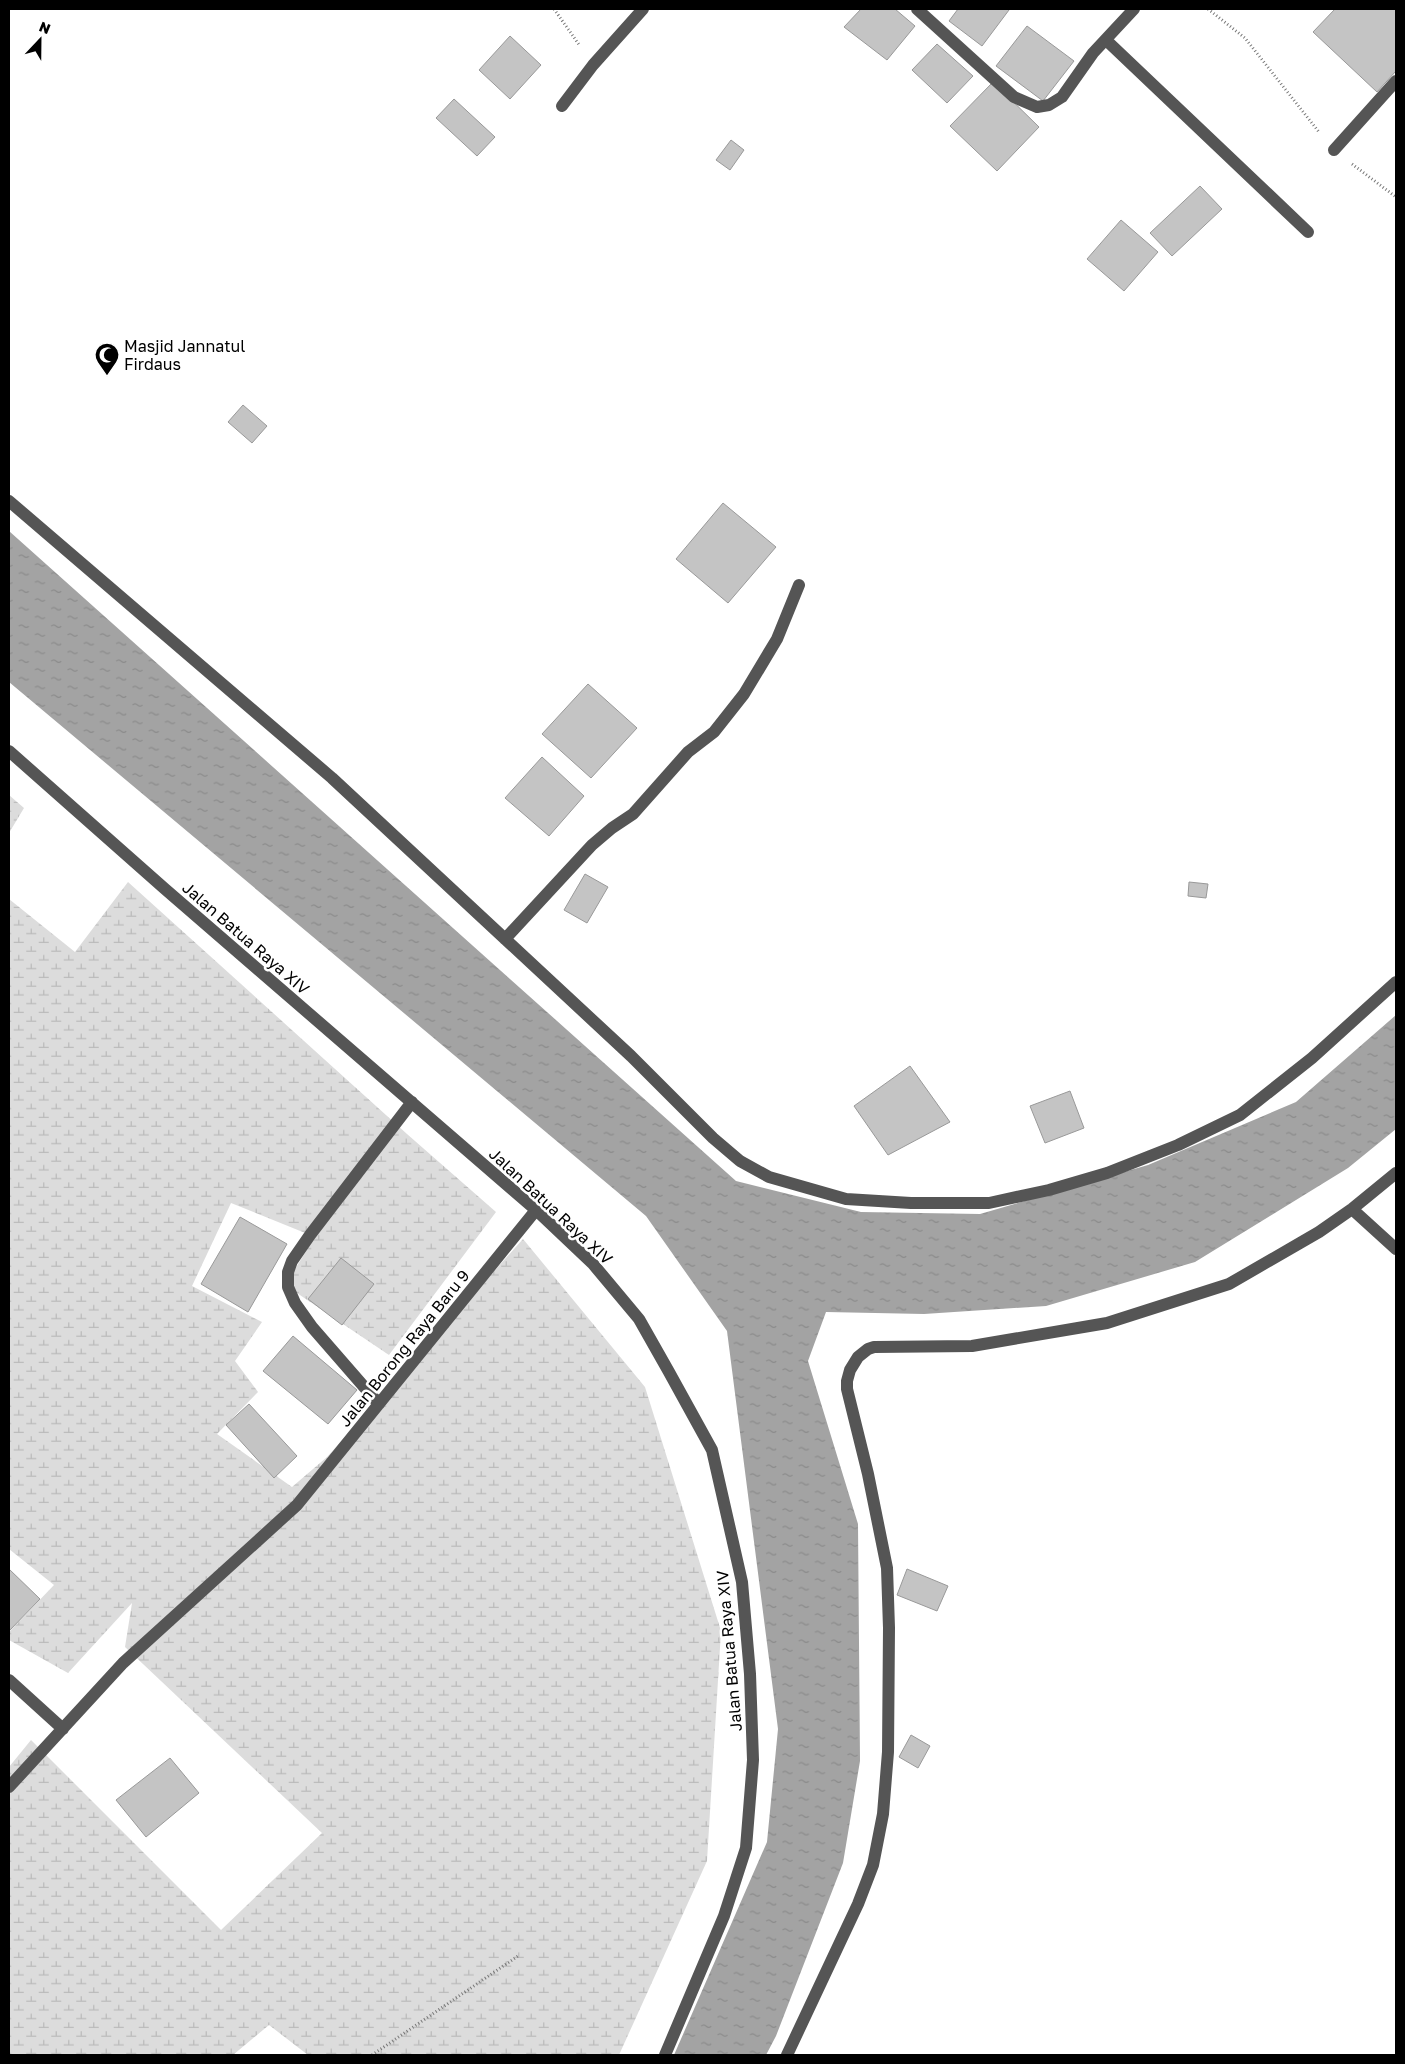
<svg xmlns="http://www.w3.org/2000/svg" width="1405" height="2064" font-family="'Golos Text',sans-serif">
<defs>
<pattern id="wetland-marsh" width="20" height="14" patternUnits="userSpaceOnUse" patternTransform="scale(1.25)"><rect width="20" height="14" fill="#dcdcdc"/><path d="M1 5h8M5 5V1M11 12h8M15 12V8" fill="none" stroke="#bbb"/></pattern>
<pattern id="water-ripples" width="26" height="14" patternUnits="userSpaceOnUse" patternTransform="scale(1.25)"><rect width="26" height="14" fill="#a3a3a3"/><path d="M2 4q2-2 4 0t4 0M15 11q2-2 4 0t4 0" fill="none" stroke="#8b8b8b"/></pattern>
</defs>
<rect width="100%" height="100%" fill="#fff"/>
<path fill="url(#wetland-marsh)" d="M9,795L24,808L9,833Z
M128,882L407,1134L496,1212L389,1355L285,1285L315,1237L231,1203L192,1286L262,1322L235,1361L258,1392L217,1434L292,1487L327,1457L523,1239L645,1387L721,1631L707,1861L619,2055H308L269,2025L233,2055H9V1767L31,1740L221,1930L322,1833L125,1647L132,1603L68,1673L9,1640V1632L54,1585L9,1549V899L75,952Z"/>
<path fill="url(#water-ripples)" d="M9,531L736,1181L861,1212L980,1214L1148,1165L1296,1102L1396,1015V1129L1348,1168L1195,1262L1046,1306L924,1314L826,1312L808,1361L858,1524L860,1761L843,1863L776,2036L766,2055H674L767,1842L778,1729L727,1331L646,1216L9,682Z"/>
<path fill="#c4c4c4" stroke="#999" d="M861,9H895L915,26L887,60L844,27Z
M958,9H1008L1009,10L982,46L949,21Z
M1335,9H1396V71L1377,92L1313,32Z
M1027,26L1074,61L1043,101L996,66Z
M510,36L541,65L510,99L479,70Z
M937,44L973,76L947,103L912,70Z
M993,82L1039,127L997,171L950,126Z
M454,99L495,137L477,156L436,118Z
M731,140L744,150L730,170L716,160Z
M1200,186L1222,209L1172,256L1150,233Z
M1121,220L1158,252L1124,291L1087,259Z
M243,405L267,426L252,443L228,422Z
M723,503L776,547L728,603L676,559Z
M588,684L637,728L591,778L542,734Z
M542,757L584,796L549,836L505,798Z
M585,874L608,887L587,923L564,910Z
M1189,882L1208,884L1206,898L1188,896Z
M910,1066L950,1122L888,1155L854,1106Z
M1070,1091L1084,1128L1045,1143L1030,1106Z
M240,1217L287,1244L248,1312L201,1284Z
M341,1258L374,1284L342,1325L308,1299Z
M293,1336L357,1390L328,1424L263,1371Z
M249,1404L297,1456L274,1478L226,1425Z
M9,1569L40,1599L9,1631Z
M907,1569L948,1586L937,1611L897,1595Z
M911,1735L930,1746L918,1768L899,1757Z
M170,1758L199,1793L146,1837L116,1800Z"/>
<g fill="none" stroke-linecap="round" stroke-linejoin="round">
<path stroke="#777" stroke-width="3" stroke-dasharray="1 2.5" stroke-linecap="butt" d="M554,9L580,46
M1208,9L1245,38L1319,132
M1352,164L1396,197
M372,2055L518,1956"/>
<path stroke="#555" stroke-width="12" d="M917,9L1014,97L1037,107L1049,105L1062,97L1093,53L1134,9
M1106,40L1308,232
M562,106L593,65L643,9
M1334,150L1396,81
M9,501L332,778L631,1056L713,1138L740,1161L769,1177L846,1199L911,1203H989L1049,1190L1107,1173L1178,1145L1240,1115L1312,1058L1396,982
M9,751L165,889L536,1210L593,1264L639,1319L669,1372L712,1450L742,1582L750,1674L753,1760L746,1848L724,1916L665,2055
M505,939L592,845L612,828L633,814L688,752L714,732L744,694L777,639L799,585
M1352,1209L1396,1249
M379,1404L312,1327L295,1303L288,1287V1272L292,1261L310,1235L412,1102
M9,1680L63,1729
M9,1787L123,1663L297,1505L536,1210
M787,2055L858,1904L873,1865L883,1814L888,1752L889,1628L887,1568L868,1474L847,1389V1381L850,1370L858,1357L868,1349L874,1347L972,1346L1107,1323L1229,1284L1319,1232L1352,1209L1396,1173"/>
</g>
<defs>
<symbol id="mosque-pin" viewBox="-11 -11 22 30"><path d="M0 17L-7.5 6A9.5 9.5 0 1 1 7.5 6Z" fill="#000" stroke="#fff"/><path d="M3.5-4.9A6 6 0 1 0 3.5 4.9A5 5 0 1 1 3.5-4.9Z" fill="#fff"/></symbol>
</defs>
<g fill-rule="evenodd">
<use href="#mosque-pin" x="93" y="341" width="28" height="38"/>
</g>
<g text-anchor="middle" stroke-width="5" stroke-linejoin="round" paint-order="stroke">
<g font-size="16" fill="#000" stroke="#fff" text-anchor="start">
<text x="124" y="352">Masjid Jannatul<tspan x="124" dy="18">Firdaus</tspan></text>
</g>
<g font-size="16" fill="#000" stroke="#fff">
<text transform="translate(246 938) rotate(41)" y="6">Jalan Batua Raya XIV</text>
<text transform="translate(551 1206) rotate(43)" y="6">Jalan Batua Raya XIV</text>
<text transform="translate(404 1348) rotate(-51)" y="6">Jalan Borong Raya Baru 9</text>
<text transform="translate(729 1651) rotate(-95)" y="6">Jalan Batua Raya XIV</text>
</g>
</g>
<rect width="1405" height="2064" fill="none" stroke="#000000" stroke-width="20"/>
<g transform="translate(40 40) rotate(22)" stroke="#ffffff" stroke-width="4" paint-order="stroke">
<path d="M0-4L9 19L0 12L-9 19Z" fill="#000000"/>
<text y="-8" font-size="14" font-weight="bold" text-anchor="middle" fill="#000000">N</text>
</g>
</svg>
